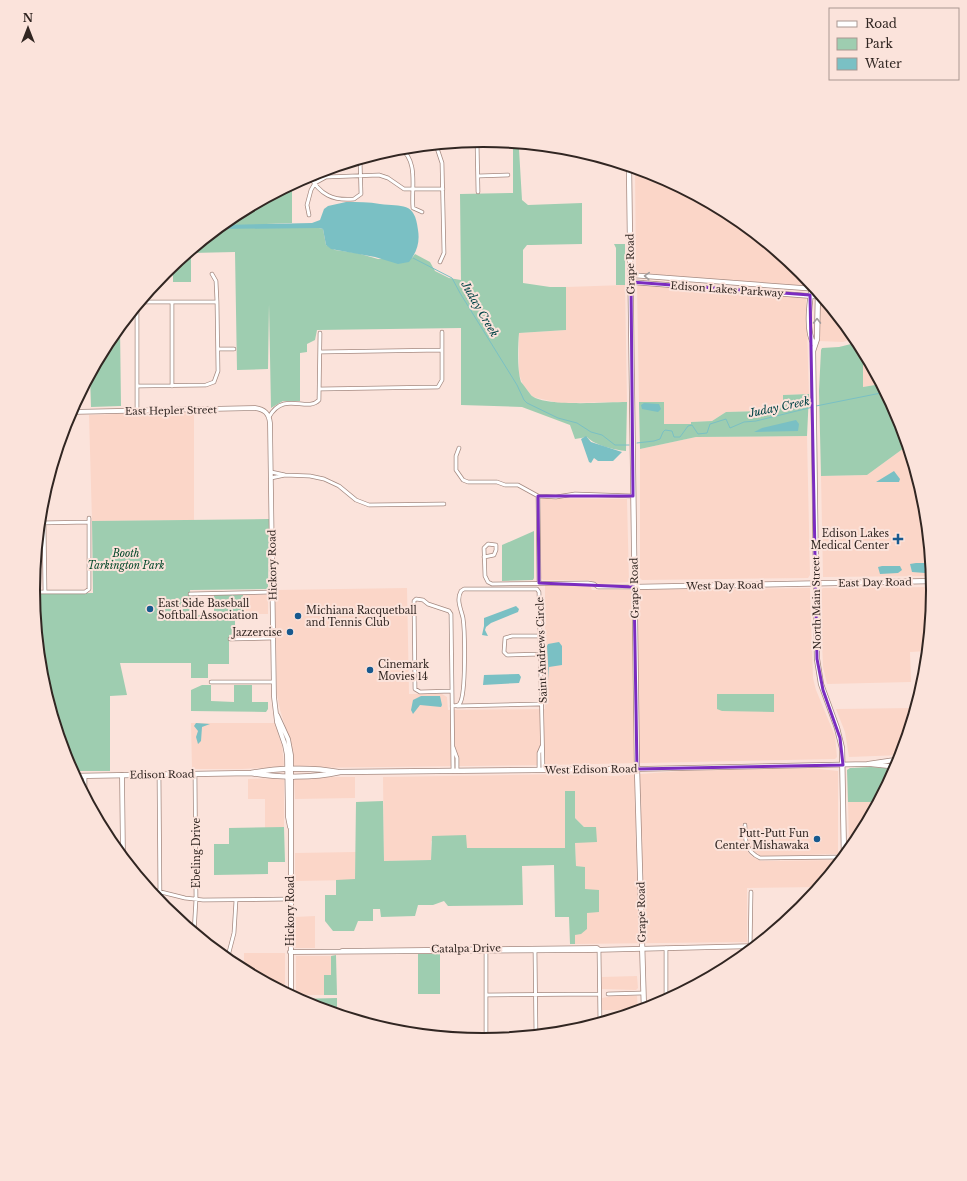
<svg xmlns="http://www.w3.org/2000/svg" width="967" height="1181" font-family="'Libre Baskerville',serif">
<rect width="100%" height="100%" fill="#fbe3db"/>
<path fill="#fbd6c8" d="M635,168L656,174L734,216L802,272L810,282L809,285L806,286L636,273Z
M639,284L806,298L809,394L783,395V401L781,405L761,411L726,412L712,421L691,422V424H664V402H639L637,287Z
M625,285L627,402L559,403L533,397L523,385L519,374V333L566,330V287Z
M820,299H824L853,334L849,340L843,342L819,341Z
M859,342L881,384L863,387V353L855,345Z
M194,411V520L92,521L89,415Z
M807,436L810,575L808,578L642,580L640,578V449L696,437Z
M904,448H909L925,503L933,576L823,577L821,476L867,475Z
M542,498L627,499L629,582L601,584L589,580H543L541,578V500Z
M545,585H590L592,590L810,588L813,678L816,690L835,736L837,757L835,759L547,765L297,768L294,766L292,748L280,710L277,694L275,590L407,588L409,694H442L447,697L448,710L545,709Z
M934,587L928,651L910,652L911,682L827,684L823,667L822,643L821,590L823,588Z
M243,595H268V614H243Z
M911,708L912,724L902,755L849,757L845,732L836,709Z
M191,723H275L282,746L284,765L282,767L242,769H192Z
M811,768L838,771V854L761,856L752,850L749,846L747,824H742L744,847L751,856L761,861L838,860L839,864L820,887L747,888V942L575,944V935L587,929V912H599V890H585V867L576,866L575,843L596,827H584L575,818L565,791V848H467L431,841V860L384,861L383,777L566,774L614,776L681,771Z
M297,777H355V798L295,799L294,780Z
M282,778L284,780V827L265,828V799H248V779Z
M848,802H879L855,845H849Z
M356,852L355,880L295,881V853Z
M315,916V948H295V917Z
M244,953H285V993L244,971Z
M296,956H331V975L324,976V995H296Z
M637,976L638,988L636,990L602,989V977Z
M612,996H637L638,1010H602V998Z"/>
<path fill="#9ecdb0" d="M536,145L555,147L519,149L522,200L528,205L582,203V244L531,245H527L523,250V283L550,287H566V330L519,333C518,345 517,370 521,382C523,384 530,394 532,396C546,407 607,402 627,402L626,451C615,450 594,445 587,437L575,439L570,425L522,407L461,405V328L317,330L315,340L307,344V352L300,353V401H283L271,408L269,304L268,369L237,370L235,252L191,253V282H173V265L233,216L292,185V223L266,224V228H319L323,229L326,245L335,250L357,253L378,259L412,258L415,254L430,262L435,271L449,278L461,280L460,194L513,193V146Z
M614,244H625V285H616V248Z
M120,327L121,406L91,407L90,376L109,340Z
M851,344L863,353V387L881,384L900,418L909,448H904L867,475L821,476L819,391L821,350L822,348L839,347Z
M809,394L807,436L696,437L640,449L639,402H664V424H691V422L712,421L726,412L761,411L781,405L783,401V395Z
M269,519L268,589L190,590L191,615H214V595H243V614L235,615V634L229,635V664H208V678H191V663H120L127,695L110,696V771H72L67,763L42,678L33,594L93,593L92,521Z
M534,531V578L533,580L502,581V545Z
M202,685H211V701L234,702V685H252V702H268V709L266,712L191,711V690Z
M717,694H774V712L722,711L717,709Z
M871,767L897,769L879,802H848L847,770L850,768Z
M565,791H575V818L584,827H596L597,842L575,843L576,866L585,867V889L599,890V912L587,913V929L581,934L575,935V944H570L569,917H555L554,865L522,866L523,905L448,906L444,901L433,905H418L415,916L381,917L380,909H373V921H358L354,931H333L325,921V895H336V880L355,879L356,802L383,801L384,861L431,860L432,836L466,835L467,848H565Z
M284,827L285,862H268V874L214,875V844H229V828Z
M418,954H440V994H418Z
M336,955L337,995H324V975H331V956Z
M337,998V1015L311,1007L296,999Z"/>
<path fill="#7ac0c4" d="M346,202C358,202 369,202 380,204C402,207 415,201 418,230C420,242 417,252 409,262L398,264L375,257L331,249L326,245L323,229L319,228L217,229L222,225L312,223L320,220L324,209L328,206Z
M644,403L659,404L661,409L658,412L642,409L641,405Z
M796,420L799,424L798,431L754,432L762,428Z
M586,436L591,442L622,452L613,461H598L594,458L591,463L589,462L581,439Z
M894,471L900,479L899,482H876Z
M916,563H930L928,572L925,573L912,572L910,564Z
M882,566H900L902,570L898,573L880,574L878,567Z
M516,606L519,609L518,612L491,623L486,627L485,630L488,636L482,635L484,626V618Z
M559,642L562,646V665L549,667V680L547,646L548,644Z
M519,674L521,677L519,683L483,685L484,675Z
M421,696H440L442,705L441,707L420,705L413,714L411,710L413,700Z
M196,723L210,724L202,727L201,741L198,744L196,737L198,731L194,726Z"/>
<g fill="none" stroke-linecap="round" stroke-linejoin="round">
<path stroke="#7ac0c4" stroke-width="1" d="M413,258L452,278L460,293L517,385L524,400L527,403L558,418L577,423L591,432L602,435L615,445H629
M816,406L886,392
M637,443L654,441L660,439L663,432L665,430L672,431L674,437H680L688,426L692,425L698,434L707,433L710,424L726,419L730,428L744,422L756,421L813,407"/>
<defs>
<path id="minor" d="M477,141L478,192
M477,141H494
M436,145L442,163L444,253L440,262
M400,148C419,161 411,188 413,208L422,212
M309,175C320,195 333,201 354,199L361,194L360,159
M478,176L508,175
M309,215L307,205L311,190L315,183L326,177L379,175L388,178L404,189H443
M212,274L216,281L217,302L218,371L214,382
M140,302H217
M172,302V386
M137,307V411
M218,349H234
M320,352L442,350
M137,386L206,385L214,382
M320,389L438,387L442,380V332
M269,417C284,390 307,413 319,400L320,333
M459,448L456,456V470L463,480L468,482H497L505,485H518L538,496L539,583
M271,472L285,475L310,476L324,479L339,486L356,500L369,505L444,504
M271,478L285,475
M538,496L556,497L575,494L633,496
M40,523L89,522
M44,523L45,592
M484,557L494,555L496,550V545L488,544L484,548L485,576L488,582L492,584L588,583L594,584L598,587H634
M33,592H85L89,589V518
M190,594L272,592
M416,599L423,600L428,604L449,611L451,614L452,691L420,692L415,689L414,601Z
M539,636H512L505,638L504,652L507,655L540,654
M230,639L273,638
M211,682H273
M452,691L453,771
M452,706C455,706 459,706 460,703C466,694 465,631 463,618C461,609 456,600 461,591L464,589H537L539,592L543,770
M457,706L540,704
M453,747L457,758V771
M539,770V753L542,746
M159,774L160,903
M85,776V795
M745,825C745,840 745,851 760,858L844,857
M149,889L185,898L203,900L290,899
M194,933L196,899L195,774
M666,948V1001
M599,949L600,1024
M486,950V1040
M535,950L536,1036
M750,951L751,892
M227,960L234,933L236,900
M608,994L643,993
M486,995L599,994
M479,1041L489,1040"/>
<path id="tertiary" d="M630,275L816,289
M631,282L823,297
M71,412L255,408C264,409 269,413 270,423L274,697L277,722L285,745L287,755L288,817L290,827
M277,715L288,739L291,755V996
M869,764L898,767
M637,769L867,764L901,759
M122,775L123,857
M342,951L597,948
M290,952L592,950L757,946"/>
<path id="secondary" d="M629,166L637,769L644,1010
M812,285C810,300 805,331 814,344
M818,292L817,339L813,351L817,659L821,684L837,728L842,748L844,857
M634,587L933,581
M251,773C277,778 314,778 340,772L637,769
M74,776L251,773C276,768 313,767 338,772"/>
</defs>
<use href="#minor" stroke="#a58a81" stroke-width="4.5"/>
<use href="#tertiary" stroke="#a58a81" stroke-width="5.5"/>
<use href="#secondary" stroke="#a58a81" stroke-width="6"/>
<use href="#minor" stroke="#fff" stroke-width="3"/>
<use href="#tertiary" stroke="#fff" stroke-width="4"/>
<use href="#secondary" stroke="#fff" stroke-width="4.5"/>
</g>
<defs><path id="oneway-chevron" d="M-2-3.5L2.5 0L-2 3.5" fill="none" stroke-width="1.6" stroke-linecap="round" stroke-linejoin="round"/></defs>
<g stroke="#a29d9c">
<use href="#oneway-chevron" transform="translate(647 276) rotate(-176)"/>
<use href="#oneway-chevron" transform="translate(817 321) rotate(-89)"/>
</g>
<path fill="none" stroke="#7b2cbf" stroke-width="3" stroke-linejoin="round" d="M631,282L810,295L817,659L823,690L840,738L843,765L637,769L634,587L539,583L538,496H633Z"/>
<g fill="#17598e" stroke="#fbe3db" stroke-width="1.5">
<path d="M896 533h4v4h4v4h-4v4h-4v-4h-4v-4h4z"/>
<circle cx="150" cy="609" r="4"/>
<circle cx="298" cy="616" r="4"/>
<circle cx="290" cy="632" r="4"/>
<circle cx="370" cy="670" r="4"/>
<circle cx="817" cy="839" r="4"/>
</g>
<g text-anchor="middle" stroke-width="4" stroke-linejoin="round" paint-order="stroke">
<g font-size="10" fill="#312622" stroke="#fbe3db">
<text transform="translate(630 264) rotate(-91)" y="4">Grape Road</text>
<text transform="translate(727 289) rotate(4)" y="4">Edison Lakes Parkway</text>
<text transform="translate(171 410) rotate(-1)" y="4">East Hepler Street</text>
<text transform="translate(272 565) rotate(-91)" y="4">Hickory Road</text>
<text transform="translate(875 582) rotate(-1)" y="4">East Day Road</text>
<text transform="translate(725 585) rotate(-1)" y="4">West Day Road</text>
<text transform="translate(634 588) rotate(-91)" y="4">Grape Road</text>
<text transform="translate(816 603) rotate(-91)" y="4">North Main Street</text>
<text transform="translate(541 650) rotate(-92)" y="4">Saint Andrews Circle</text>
<text transform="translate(591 769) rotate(-1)" y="4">West Edison Road</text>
<text transform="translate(162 774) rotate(-1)" y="4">Edison Road</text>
<text transform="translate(196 853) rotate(-90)" y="4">Ebeling Drive</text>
<text transform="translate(290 911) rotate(-90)" y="4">Hickory Road</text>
<text transform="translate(641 912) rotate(-91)" y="4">Grape Road</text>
<text transform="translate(466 948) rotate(-1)" y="4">Catalpa Drive</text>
</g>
<g font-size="10" fill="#312622" stroke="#fbe3db" text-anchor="end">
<text x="889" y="537">Edison Lakes<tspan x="889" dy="12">Medical Center</tspan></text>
<text x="158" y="607" text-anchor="start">East Side Baseball<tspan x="158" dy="12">Softball Association</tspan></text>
<text x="306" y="614" text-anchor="start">Michiana Racquetball<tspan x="306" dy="12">and Tennis Club</tspan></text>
<text x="282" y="636">Jazzercise</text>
<text x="378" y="668" text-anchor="start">Cinemark<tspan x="378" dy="12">Movies 14</tspan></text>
<text x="809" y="837">Putt-Putt Fun<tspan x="809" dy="12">Center Mishawaka</tspan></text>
</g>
<g font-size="10" font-style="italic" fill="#034729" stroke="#fbe3db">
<text x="126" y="557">Booth<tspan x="126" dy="12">Tarkington Park</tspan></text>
</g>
<g font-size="11" font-style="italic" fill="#004346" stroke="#fbe3db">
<text transform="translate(480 309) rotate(60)" y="4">Juday Creek</text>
<text transform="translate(779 407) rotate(-12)" y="4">Juday Creek</text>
</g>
</g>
<path d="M0 0H967V1181H0ZM40 590a443 443 0 1 1 886 0a443 443 0 1 1-886 0Z" fill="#fbe3db" fill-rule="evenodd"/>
<path fill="none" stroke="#312622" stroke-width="2" d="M40 590a443 443 0 1 1 886 0a443 443 0 1 1-886 0Z"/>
<rect x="829" y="8" width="130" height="72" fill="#fbe3db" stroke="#aa9791"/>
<rect x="837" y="21" width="20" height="6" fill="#ffffff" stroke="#aa9791"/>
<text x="865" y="28" font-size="12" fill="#312622">Road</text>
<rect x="837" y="38" width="20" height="12" fill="#9ecdb0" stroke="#aa9791"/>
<text x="865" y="48" font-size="12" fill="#312622">Park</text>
<rect x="837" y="58" width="20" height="12" fill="#7ac0c4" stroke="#aa9791"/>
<text x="865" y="68" font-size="12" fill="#312622">Water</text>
<g transform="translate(28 28)" stroke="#fbe3db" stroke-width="3" paint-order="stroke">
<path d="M0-3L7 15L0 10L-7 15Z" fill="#312622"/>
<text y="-6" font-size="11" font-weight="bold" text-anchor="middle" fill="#312622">N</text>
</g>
</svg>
